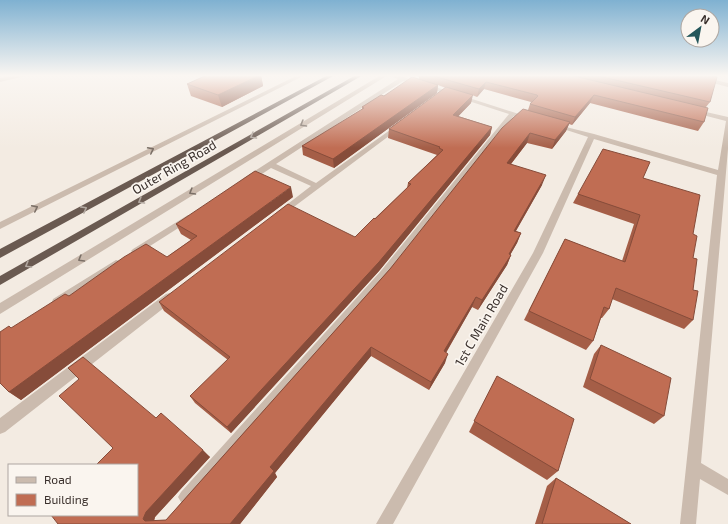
<svg xmlns="http://www.w3.org/2000/svg" width="728" height="524" font-family="'Exo 2',sans-serif">
<rect width="100%" height="100%" fill="#f3ebe2"/>
<g fill="none" stroke-linecap="round" stroke-linejoin="round">
<path fill="#cbbbae" fill-rule="evenodd" d="M18,75H29L0,82V78Z
M387,75L403,76L410,80L407,82L403,81L276,164L316,183L397,125H401V127L283,215H277L276,213L311,186L271,168L250,182H244V178L398,79Z
M683,75H693L728,83V87Z
M422,84H426L522,115L519,117L514,116L388,278L191,502L186,505L181,502L178,497L181,492L380,272L509,114L422,86Z
M693,109L728,117V149L701,463L728,479V495L700,479L696,524H680L717,175L594,139L543,253L393,524H376L533,253L588,137L554,126V124L594,134L718,170L726,121L691,112L690,111Z
M188,215L191,216L192,218L191,220L139,253H133L131,251L133,249Z
M116,260L120,261L121,264L120,267L61,305L57,306L53,305L52,302L53,299Z
M170,293L174,294L175,297L174,300L5,432L0,434V418L166,294Z"/>
<path fill="#cbbbae" fill-rule="evenodd" d="M298,75H305L0,229V222Z
M381,75H388L0,314V303Z"/>
<path fill="#6a5a51" fill-rule="evenodd" d="M328,75H335L0,258V249Z
M356,75H363L0,285V276Z"/>
</g>
<path fill="#a55e47" d="M207,75H261L263,86L222,107L191,96L187,84Z
M419,75H710V102L706,107L704,122L698,131L590,103L572,125L569,124L566,131L552,149L527,143L511,164L542,185L516,231L521,233L517,243L510,255H511L507,265L478,310L472,307L446,353L445,363L429,390L371,356L275,473L277,477L240,524H58L156,418L210,457L155,517L154,521L166,520L390,269L528,110L530,104L531,102L484,89L477,97L472,95L471,103L458,116L492,127L490,135L379,271L231,433L195,403L190,396L228,360L164,311L159,302L355,237L407,188L408,183L437,155L388,138L389,129L446,88L438,85L437,93L334,168L303,155L302,146L362,110V107L384,96L419,79Z
M643,178L693,234V320L684,329L612,299L609,309L602,318H601L593,341L586,350L524,320L565,239L622,261L634,224L573,203L578,194Z
M293,197L21,400L9,392L12,328L69,296L167,257L191,240L181,234L176,224Z
M601,345L664,416L654,424L583,387L594,354Z
M497,376L558,471L547,480L469,432Z
M556,478L631,524H535L547,486Z"/>
<path fill="#864c3a" d="M260,75H261L263,86L222,107L218,95Z
M486,82L484,89L477,97L479,89Z
M438,85L437,93L334,168L333,159Z
M473,95L471,103L452,123L453,115Z
M594,95L590,103L572,125L575,117Z
M570,122L566,131L552,149L555,140Z
M492,127L490,135L379,271L231,433L227,427Z
M530,133L527,143L504,173L507,163Z
M546,175L542,185L510,241L514,231Z
M291,187L293,197L21,400L9,392Z
M521,233L517,243L505,264L509,254Z
M511,255L507,265L478,310L482,300Z
M476,297L472,307L441,361L444,351Z
M371,347V356L275,473L277,477L240,524H230L270,467Z
M448,354L445,363L429,390L431,382Z
M203,450L210,457L155,517L153,524L145,521L143,519L146,512Z"/>
<path fill="#c06d53" stroke="#864c3a" d="M207,75H260L218,95L187,84Z
M430,75H570L708,108L704,122L594,95L575,117L530,104L538,96L537,95L486,82L479,89Z
M594,75H710L717,77L710,102Z
M412,77L438,85L333,159L302,146L364,108L362,107L381,95L384,96Z
M446,87L473,95L453,115L492,127L379,262L227,427L190,396L230,357L159,302L288,204L355,237L374,218L375,219L411,184L408,183L443,150L439,148L440,147L389,129Z
M523,109L570,122L555,140L530,133L507,163L546,175L514,231L521,233L509,254L511,255L482,300L476,297L444,351L448,354L431,382L371,347L270,467L274,471L230,524H58L51,515H137V465H96L113,448L59,396L79,379L68,368L83,357L156,418L161,413L203,450L146,512L143,519L145,521L166,520L390,269L502,128Z
M603,149L650,162L643,178L700,195L693,234L697,236L693,258L697,259L693,290L698,291L693,320L616,288L609,309L604,307L593,341L529,311L565,239L625,262L640,215L578,194Z
M255,171L291,187L9,392L0,383V332L9,326L11,328L65,294L69,296L124,257L146,244L167,257L197,236L176,224Z
M601,345L671,378L664,416L590,379Z
M497,376L574,419L558,471L474,421Z
M556,478L631,524H542Z"/>
<defs><path id="oneway-chevron" d="M-2-3.5L2.5 0L-2 3.5" fill="none" stroke-width="1.6" stroke-linecap="round" stroke-linejoin="round"/></defs>
<g stroke="#7b6f66">
<use href="#oneway-chevron" transform="translate(303 124) rotate(149)"/>
<use href="#oneway-chevron" transform="translate(151 150) rotate(-27)"/>
<use href="#oneway-chevron" transform="translate(192 192) rotate(149)"/>
<use href="#oneway-chevron" transform="translate(35 208) rotate(-27)"/>
<use href="#oneway-chevron" transform="translate(81 259) rotate(149)"/>
</g>
<g stroke="#b2a8a0">
<use href="#oneway-chevron" transform="translate(253 136) rotate(150)"/>
<use href="#oneway-chevron" transform="translate(141 201) rotate(150)"/>
<use href="#oneway-chevron" transform="translate(84 209) rotate(-28)"/>
<use href="#oneway-chevron" transform="translate(28 265) rotate(150)"/>
</g>
<linearGradient id="sky" x2="0" y2="1"><stop stop-color="#7fb1d1"/><stop offset="0.51" stop-color="#faf6f2"/><stop offset="1" stop-color="#faf6f2" stop-opacity="0"/></linearGradient>
<rect width="728" height="148" fill="url(#sky)"/>
<g text-anchor="middle" stroke-width="3.5" stroke-linejoin="round" paint-order="stroke">
<g font-size="13" fill="#3a302c" stroke="#faf5ef">
<text transform="translate(174 167) rotate(-30)" y="5">Outer Ring Road</text>
<text transform="translate(481 325) rotate(-60)" y="5">1st C Main Road</text>
</g>
</g>
<rect x="8" y="464" width="130" height="52" fill="#faf5ef" stroke="#ada6a1"/>
<rect x="16" y="477" width="20" height="6" fill="#cbbbae" stroke="#ada6a1"/>
<text x="44" y="484" font-size="12" fill="#3a302c">Road</text>
<rect x="16" y="494" width="20" height="12" fill="#c06d53" stroke="#ada6a1"/>
<text x="44" y="504" font-size="12" fill="#3a302c">Building</text>
<g transform="translate(700 28) rotate(32)"><circle r="19" fill="#faf5ef" stroke="#ada6a1"/>
<path d="M0-3L7 15L0 10L-7 15Z" fill="#23565a"/>
<text y="-6" font-size="11" font-weight="bold" text-anchor="middle" fill="#3a302c">N</text>
</g>
</svg>
